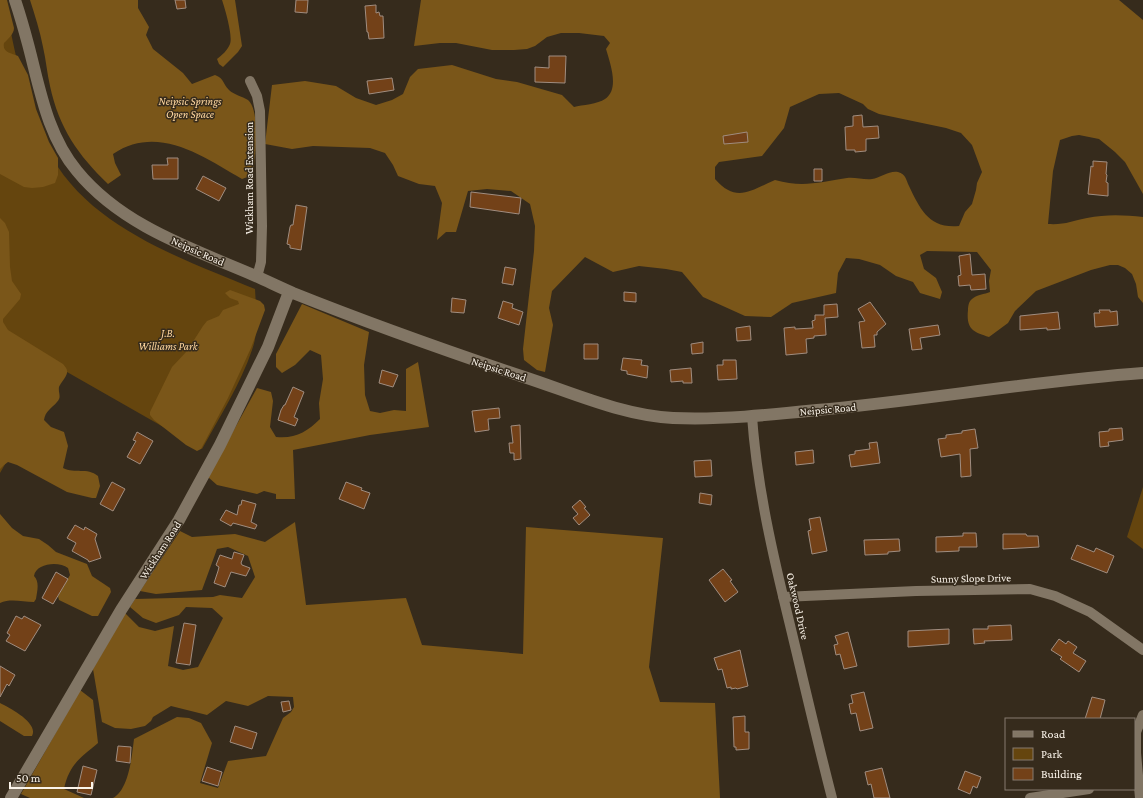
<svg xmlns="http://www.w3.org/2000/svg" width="1143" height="798" font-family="'Crimson Pro',serif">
<rect width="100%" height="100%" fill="#362b1c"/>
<path fill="#65450e" d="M0,0H3L6,9C11,30 14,52 21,74C25,88 31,102 35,117C39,127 42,138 47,148C85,226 180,258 255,289C256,309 259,331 252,350C241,383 219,418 202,449L60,368L0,473Z
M1143,487V549L1127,537Z"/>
<path fill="#7a5619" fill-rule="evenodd" d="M0,0H7L14,28C14,34 8,39 4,43C2,53 11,53 18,56L28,75L36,109L49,142L58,158V175L55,183L43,187L32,188L24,187L0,174Z
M30,0H138V8L149,27L146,35L153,49L183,73L192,84L215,75C225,79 222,83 229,90C234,95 242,96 248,100C261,111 255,159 253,175L242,179C202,156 158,124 113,154L115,163L121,175L108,184C78,155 59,128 50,86C47,73 46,60 43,47C40,31 35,16 30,0Z
M222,0H235L242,46L238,52L223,67L219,64L217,59C222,55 227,51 230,44C233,36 225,9 222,0Z
M421,0H1119L1143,20V194L1125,162L1115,152L1099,139L1079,135L1072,136L1060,140L1053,171L1048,224C1065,225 1072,221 1087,218C1106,214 1125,215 1143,217V303L1138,297L1136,284L1132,274L1125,268L1118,265H1110L1091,270L1036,291L1015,311L1008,323L989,337C973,332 966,329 968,310C968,306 969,301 972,299C976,295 985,294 990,292L989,281L991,270L977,252L927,251L920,255L924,269L936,278L942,292L940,299L920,293L913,282L896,276L880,265L859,259L846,258L838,273L836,293L792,303L771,317L745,316L703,297L682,272L666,269L639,266L613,272L585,257L552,291L549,308L553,325L545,372L537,370L524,360L523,349L534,251L535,226L530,204L511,191L487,189L468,191L456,232H446L437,240L442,203L435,186L419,184L398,176L393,165L385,153L370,148L313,146L292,149L265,144L272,85L305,81L336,86L356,98L376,105L392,100L403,94L410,77L418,69L452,65L496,79L517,82L562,95L574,107C582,105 598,104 605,99C620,89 610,63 606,49L610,43L604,36L579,33H561L547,37L535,46L527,49L514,50H492L456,43H440L414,46ZM839,93L863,104L868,109L879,114L946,128L961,133L972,145L982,172L977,183L976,190L972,204L965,212L959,226C929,229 920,209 909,186C906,180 906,174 898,172C890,170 880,178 872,179C864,180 855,177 847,178C820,182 803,188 775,180C750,191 736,203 715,179V167L719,162L762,156L784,128L790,107L819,94Z
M0,218L5,223L9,232L10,267L12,281L21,294L20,299L3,319V322L8,330L63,364C65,367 68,369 67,373C66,378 61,382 59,387C58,393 62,397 57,402C52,408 45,411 44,420L51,427L64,432L68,446L63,468C75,474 87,467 98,476L100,486L96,498H92L67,492L17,465L8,462L4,465L0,469Z
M230,290L260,301L264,305L265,310L251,348L228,398L201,449L197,451L186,445L154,420L150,415V412L172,367L187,351L203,326L207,321L219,316L223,310L239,304L238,301L230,298L225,293Z
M302,304L369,332L364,365L365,395L370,411L380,413L394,410L406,411V369L418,362L429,427L370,435L293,450L295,499H276V494L264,491L257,494L217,485L208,477L257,388L271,392L273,401L270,427L276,437C295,439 307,432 320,419L319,403L323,379L321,355L310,350L295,365L282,373L276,367V354Z
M0,514L12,528L23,536L39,539L48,545L56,552L87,564L92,576L110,588L111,592L98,616H92L59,600L58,596L70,575L68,568C59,561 36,563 34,576C40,582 37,592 36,599L34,602C22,602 11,598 0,603Z
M295,522L306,605L406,598L422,645L523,654L526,527L663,538L649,667L660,702L715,703L720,798H113C129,790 132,755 134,739L177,717L189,718L201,723L212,743L200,783L218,788L228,761L266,756L283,718L291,712L294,707L293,697L268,696L248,706L226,701L207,715L171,706L153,717L151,721L145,726L131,729L115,728L102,722L93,669L125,613L139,627L155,631L174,626L168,666L183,670L198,667L223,618L212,608L186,607L179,615L156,623L143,618L130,607L135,599L213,597L220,595L242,598L255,577L248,556L228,547L217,549L202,590L156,594L140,591L180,531L192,537L235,534L265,542Z
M80,690L93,700L98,743C80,758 69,765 64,789L84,798H30L21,794Z
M0,703C10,708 39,723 32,736H24L0,721Z"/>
<path fill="#734118" stroke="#a08d80" d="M175,0H185L186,8L177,9Z
M296,0H308L307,13L295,12Z
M376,5V13L379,12L380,16H383L384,38L369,39L368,32H367L365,6Z
M549,56H566L565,83L535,82V67L549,68Z
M392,78L394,90L369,94L367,81Z
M862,115L863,127L878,126L879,138L866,139V151L855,152V150H846L845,127L853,126V116Z
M747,132L748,142L724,144L723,136Z
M167,158H178V179H153L152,165H168Z
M1093,161L1107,162L1106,174L1107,175L1106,182L1108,183V196L1088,194L1091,166L1093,167Z
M814,169H822V181H814Z
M203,176L226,188L219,201L196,189Z
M471,192L521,198L519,214L470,207Z
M296,205L307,207L301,250L290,248V245L287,244L290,227L291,225H293Z
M970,254L972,275L985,274L986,289L971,290L970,285L959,286L958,276L961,275L959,256Z
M505,267L516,269L513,285L502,283Z
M624,292L636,293V302L624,301Z
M452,298L466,300L464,313L451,312Z
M503,301L513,304L512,308L523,312L519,325L498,318Z
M870,302L886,324L877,332V335H874L875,347L862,348L859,322L865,321L858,309Z
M837,304L838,317L825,318L826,335L814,336V338L806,339L807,353L786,355L784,328L795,327V329L813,328L812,321L815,320V315H824V305Z
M1099,310H1110V312L1117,311L1118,325L1095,327L1094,313H1100Z
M1058,312L1060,329L1047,330V328L1020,330V316Z
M938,325L940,335L920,338L922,349L912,350L909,329Z
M750,326L751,340L737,341L736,328Z
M703,342V353L692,354L691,344Z
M584,344H598V359H584Z
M623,358L642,360L641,365L648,366L647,378L627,374V371L621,370Z
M723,360H736L737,379L718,380L717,365H723Z
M691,368L692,383H683V381L671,382L670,370Z
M382,370L398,375L393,387L379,383Z
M293,387L304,392L294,417L298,419L295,426L278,420L281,410L284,405H285Z
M499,408L500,418L488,419L489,430L475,432L472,411Z
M520,425L521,459L514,460V453H510L509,443H513L511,426Z
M1122,428L1123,440L1108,442L1109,446L1100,447L1099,432L1109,431V429Z
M975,429L978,448L970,449L971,476L961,477L960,454L941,457L938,439L946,438V435L962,433V431Z
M137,432L153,441L140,464L127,457L136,441L133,440Z
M877,442L880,463L851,467L849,455L855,454V451L870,449L869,443Z
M813,450L814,463L796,465L795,452Z
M711,460L712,476L695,477L694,461Z
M112,482L125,489L113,511L100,504Z
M346,482L362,488L361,490L370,493L364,509L339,499Z
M700,493L712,495L711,505L699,503Z
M242,500L256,504L251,522L257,525L255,529L233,523L231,526L220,520L226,510L237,515L239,505H241Z
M580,500L586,507L584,508L590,515L579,525L573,518L578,514L572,507Z
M820,517L827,551L812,554L808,531L811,530L809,519Z
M75,525L84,530L85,527L97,534L95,539L101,558L89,562L88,560L72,551L76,543L67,538Z
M963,533H976L977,547H959V551L936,552V537L963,536Z
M1003,534H1026L1027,536H1038L1039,547L1003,549Z
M899,539L900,551L888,552V554L865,555L864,540Z
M1077,545L1094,552L1096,548L1114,556L1107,573L1071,559Z
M234,552L244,555L241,563L242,565L250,568L246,576L231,572L225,587L214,583L218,571L219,567L216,565L220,555L232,559Z
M723,569L732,580L730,581L738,592L725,602L709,580Z
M56,572L68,579L53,604L42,598Z
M16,616L22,619L24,616L41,625L25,651L6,641L10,635L7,633Z
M184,623L196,625L190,665L176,663Z
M1011,625L1012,640L984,641L985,643L974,644L973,629H988V626Z
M949,629V644L908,647V631Z
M848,632L857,666L844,669L840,654L836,655L834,645L838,644L835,636Z
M1059,639L1066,644L1068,641L1077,647L1073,653L1086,661L1079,672L1060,659L1062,657L1051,650Z
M740,650L748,686L737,689L736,688L731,689V687L727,688L722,669L718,670L714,658Z
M0,666L15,675L9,686L7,684L0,697Z
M864,692L873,728L860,731L856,713L851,714L849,704L853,703L851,695Z
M1092,697L1105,700L1100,719H1085Z
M289,701L291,710L283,712L281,702Z
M745,716V732H749V749L736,750V747H734L733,717Z
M235,726L257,733L252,749L230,742Z
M118,746L131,747L130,763L116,761Z
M83,766L97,770L91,795L77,792Z
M207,767L222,772L218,786L202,781Z
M882,768L890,798H874L871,784L868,785L865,772Z
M965,771L981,777L977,788L973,786L970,794L958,789Z"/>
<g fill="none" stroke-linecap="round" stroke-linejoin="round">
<path stroke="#827665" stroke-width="10" d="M250,81L257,96L260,111L262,226L261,262L257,277
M752,416C757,487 773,556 790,625C804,683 817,740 832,798
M783,597L916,591L1030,589L1055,596L1090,612L1143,650
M1030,798L1089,789
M1140,798L1136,753V732L1143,715"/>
<path stroke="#827665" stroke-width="12" d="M15,0C20,15 24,29 28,44C40,89 47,135 77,171C121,225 190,248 251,274C265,280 279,287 293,293C368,323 444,350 521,376C571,392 620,415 673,418C721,420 769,415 817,410C926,400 1034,381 1143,373
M11,798L121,610L179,520L220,445L268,347L289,292"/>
</g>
<g text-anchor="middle" stroke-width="3" stroke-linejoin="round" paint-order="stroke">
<g font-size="11" font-style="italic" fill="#ffd79f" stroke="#362b1c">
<text x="190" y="105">Neipsic Springs<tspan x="190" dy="13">Open Space</tspan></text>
<text x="168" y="337">J.B.<tspan x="168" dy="13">Williams Park</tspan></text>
</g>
<g font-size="11" fill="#fbf4ea" stroke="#362b1c">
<text transform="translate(249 178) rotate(-90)" y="4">Wickham Road Extension</text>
<text transform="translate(198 251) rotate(24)" y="4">Neipsic Road</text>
<text transform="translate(499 369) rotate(18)" y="4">Neipsic Road</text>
<text transform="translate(828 409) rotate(-5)" y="4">Neipsic Road</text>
<text transform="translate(160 550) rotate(-57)" y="4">Wickham Road</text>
<text transform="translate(971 578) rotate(-1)" y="4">Sunny Slope Drive</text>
<text transform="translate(798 606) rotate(77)" y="4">Oakwood Drive</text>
</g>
</g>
<rect x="1005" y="718" width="130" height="72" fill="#362b1c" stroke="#857b6e"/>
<rect x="1013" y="731" width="20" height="6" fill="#827665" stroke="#857b6e"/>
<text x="1041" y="738" font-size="12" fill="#fbf4ea">Road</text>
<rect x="1013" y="748" width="20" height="12" fill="#65450e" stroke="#857b6e"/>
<text x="1041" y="758" font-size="12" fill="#fbf4ea">Park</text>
<rect x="1013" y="768" width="20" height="12" fill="#734118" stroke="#857b6e"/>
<text x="1041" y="778" font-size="12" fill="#fbf4ea">Building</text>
<path d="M10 782v6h82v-6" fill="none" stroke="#fbf4ea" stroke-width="2"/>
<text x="16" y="782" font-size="12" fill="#fbf4ea" stroke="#362b1c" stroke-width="3" paint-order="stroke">50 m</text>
</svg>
